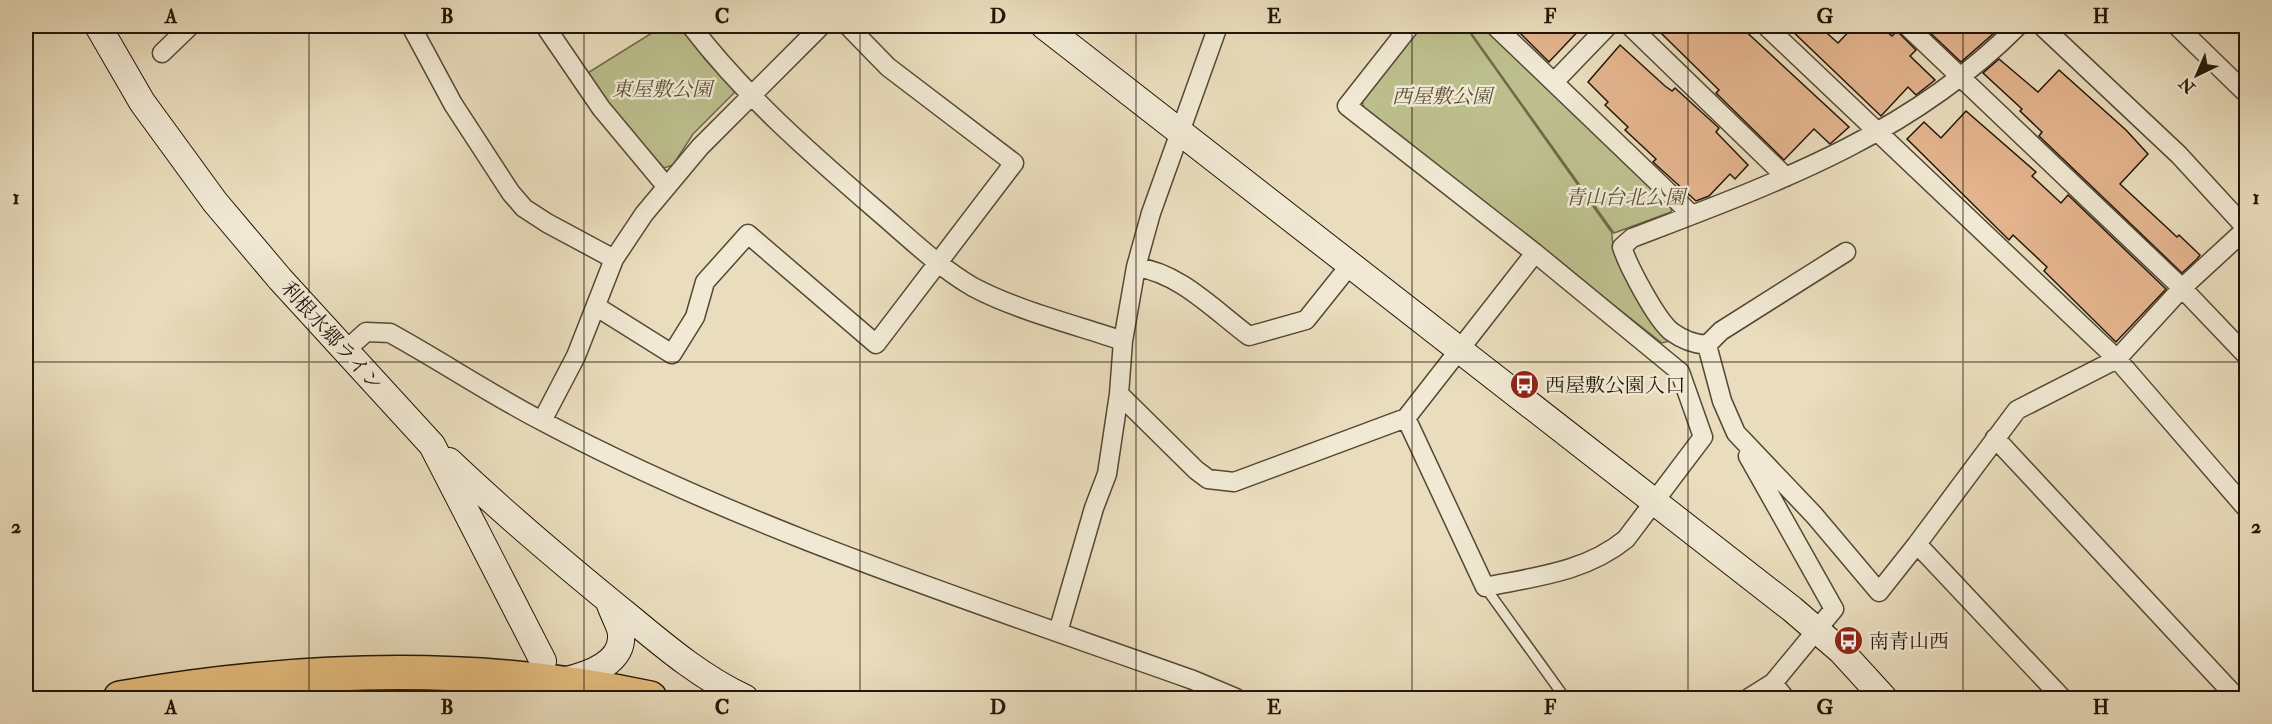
<svg xmlns="http://www.w3.org/2000/svg" width="2272" height="724" font-family="'IM FELL Double Pica','Noto Serif JP',serif">
<rect width="100%" height="100%" fill="#eaddbd"/>
<filter id="stains"><feTurbulence type="fractalNoise" baseFrequency=".00333" numOctaves="4"/><feColorMatrix values="0 0 0 0 .2 0 0 0 0 .09 0 0 0 0 .02 0 0 0 .5 -.17"/></filter>
<radialGradient id="worn" r=".72"><stop offset=".6" stop-color="#630" stop-opacity="0"/><stop offset="1" stop-color="#630" stop-opacity=".3"/></radialGradient>
<path fill="#bcbf8d" stroke="#6f6a4a" stroke-width="1.5" d="M663,26H683L705,59L735,92L693,134L673,165L664,168L623,124L586,74Z
M1420,26H1465L1612,233C1611,269 1650,312 1670,341L1662,343L1364,109L1362,100Z
M1466,26H1482L1673,203L1671,212L1614,233Z"/>
<path fill="#e4b48e" stroke="#221607" stroke-width="1.5" d="M1513,26H1583L1549,62Z
M1670,26H1740L1849,127L1830,144L1814,129L1784,160L1716,93L1719,90L1662,34Z
M1787,26H1819L1838,43L1854,26H1880L1892,36L1897,31L1916,50L1910,56L1935,80L1916,95L1908,87L1881,116Z
M1923,26H2002L1961,62Z
M1620,45L1665,86L1672,91L1675,88L1719,128L1716,132L1748,165L1735,179L1730,174L1709,196L1696,201L1653,162L1656,159L1625,130L1628,127L1605,105L1608,102L1588,82Z
M1999,59L2038,92L2059,70L2126,130L2148,154L2120,184L2177,237L2179,235L2200,255L2197,259L2182,273L2039,136L2042,132L2020,111L2022,109L1983,73Z
M1966,111L2036,172L2032,176L2061,203L2068,195L2166,289L2116,342L2044,271L2047,267L2013,235L2009,240L1907,139L1924,122L1941,138Z"/>
<g fill="none" stroke-linecap="round" stroke-linejoin="round">
<defs>
<path id="lane" d="M1485,587L1565,698"/>
<path id="street" d="M411,26L453,104L511,193L524,208L547,223L614,259
M545,26L601,108L666,186
M691,26C744,95 808,151 874,208C906,235 937,266 973,287C1016,310 1076,325 1123,341
M1495,26L1692,215
M1630,26L1786,177
M1766,26L2117,359L2246,508
M1907,26L2182,288L2246,355
M2042,26L2179,155L2246,228
M2177,26L2246,93
M162,53L190,26
M1554,82L1608,26
M1846,252L1721,331L1707,345L1722,401L1736,433L1814,515L1879,592L1917,544L2062,698
M1136,267C1180,273 1214,310 1249,336L1306,320L1350,265
M597,307L672,354L695,317L705,282L748,234L876,344L1014,163L888,67L848,26
M1707,345C1694,344 1683,340 1672,332C1657,321 1628,266 1622,247L1632,238C1773,184 1909,136 2018,26
M345,351L366,332L390,333C441,361 490,394 542,421C745,529 977,603 1193,680L1236,698
M1119,394L1196,470L1208,479L1234,482L1406,418L1535,253
M1406,418L1485,587C1534,577 1586,572 1626,539L1703,437L1680,372L1535,253L1347,106L1410,26
M542,421L576,356L614,259L644,214L700,147L821,26
M1995,438L2237,698
M1748,456L1834,609L1773,683L1749,698
M1917,544L2017,410L2117,359L2182,288L2246,229
M1058,632L1094,508L1107,474L1119,394L1123,341L1136,267L1151,213L1218,26
M1773,683L1785,698"/>
<path id="secondary" d="M98,26L142,102L215,202L280,279L432,445L543,661
M1044,26L1792,609L1841,651L1884,698
M449,461C508,517 570,569 633,620C669,650 703,678 745,698
M562,681C585,676 629,663 620,629C617,620 612,611 609,602"/>
<path id="highway" d="M120,698C293,668 477,661 650,698"/>
</defs>
<use href="#lane" stroke="#544834" stroke-width="12"/>
<use href="#street" stroke="#544834" stroke-width="21"/>
<use href="#secondary" stroke="#221607" stroke-width="28"/>
<use href="#highway" stroke="#221607" stroke-width="36"/>
<use href="#lane" stroke="#f1e9d4" stroke-width="9"/>
<use href="#street" stroke="#f1e9d4" stroke-width="18"/>
<use href="#secondary" stroke="#f1e9d4" stroke-width="26"/>
<use href="#highway" stroke="#e5be7e" stroke-width="33"/>
</g>
<path fill="none" stroke="#221607" stroke-width="1.5" stroke-opacity="0.55" d="M309,26V698M584,26V698M860,26V698M1136,26V698M1412,26V698M1688,26V698M1963,26V698M26,362H2246"/>
<defs>
<symbol id="bus-disc" viewBox="-11 -11 22 22"><circle r="9.5" fill="#8f2418" stroke="#f1e9d4"/><path d="M-5-6H5V4H4V6H2V4H-2V6H-4V4H-5ZM-3.5-4V0h7V-4ZM-3.5 1.2v1.5H-2V1.2ZM2 1.2v1.5H3.5V1.2Z" fill="#fff"/></symbol>
</defs>
<g fill-rule="evenodd">
<use href="#bus-disc" x="1508" y="368" width="33" height="33"/>
<use href="#bus-disc" x="1832" y="624" width="33" height="33"/>
</g>
<g text-anchor="middle" stroke-width="5" stroke-linejoin="round" paint-order="stroke">
<g font-size="20" font-style="italic" fill="#585136" stroke="#f1e9d4">
<text x="662" y="96">東屋敷公園</text>
<text x="1442" y="103">西屋敷公園</text>
<text x="1625" y="204">青山台北公園</text>
</g>
<g font-size="20" fill="#221607" stroke="#f1e9d4">
<text transform="translate(332 336) rotate(48)" y="7">利根水郷ライン</text>
</g>
<g font-size="20" fill="#221607" stroke="#f1e9d4" text-anchor="start">
<text x="1545" y="392">西屋敷公園入口</text>
<text x="1869" y="648">南青山西</text>
</g>
</g>
<rect width="2272" height="724" fill="none" stroke="#eaddbd" stroke-width="66"/>
<g transform="translate(2197 75) rotate(224)" stroke="#f1e9d4" stroke-width="4.5" paint-order="stroke">
<path d="M0-4.5L10 22L0 15L-10 22Z" fill="#221607"/>
<text y="-9" font-size="16" font-weight="bold" text-anchor="middle" fill="#221607">N</text>
</g>
<rect x="33" y="33" width="2206" height="658" fill="none" stroke="#221607" stroke-width="2"/>
<g font-size="20" text-anchor="middle" font-weight="bold" fill="#221607">
<text x="171" y="23">A</text>
<text x="447" y="23">B</text>
<text x="722" y="23">C</text>
<text x="998" y="23">D</text>
<text x="1274" y="23">E</text>
<text x="1550" y="23">F</text>
<text x="1825" y="23">G</text>
<text x="2101" y="23">H</text>
<text x="16" y="204">1</text>
<text x="2256" y="204">1</text>
<text x="16" y="533">2</text>
<text x="2256" y="533">2</text>
<text x="171" y="714">A</text>
<text x="447" y="714">B</text>
<text x="722" y="714">C</text>
<text x="998" y="714">D</text>
<text x="1274" y="714">E</text>
<text x="1550" y="714">F</text>
<text x="1825" y="714">G</text>
<text x="2101" y="714">H</text>
</g>
<rect width="100%" height="100%" filter="url(#stains)"/>
<rect width="100%" height="100%" fill="url(#worn)"/>
</svg>
